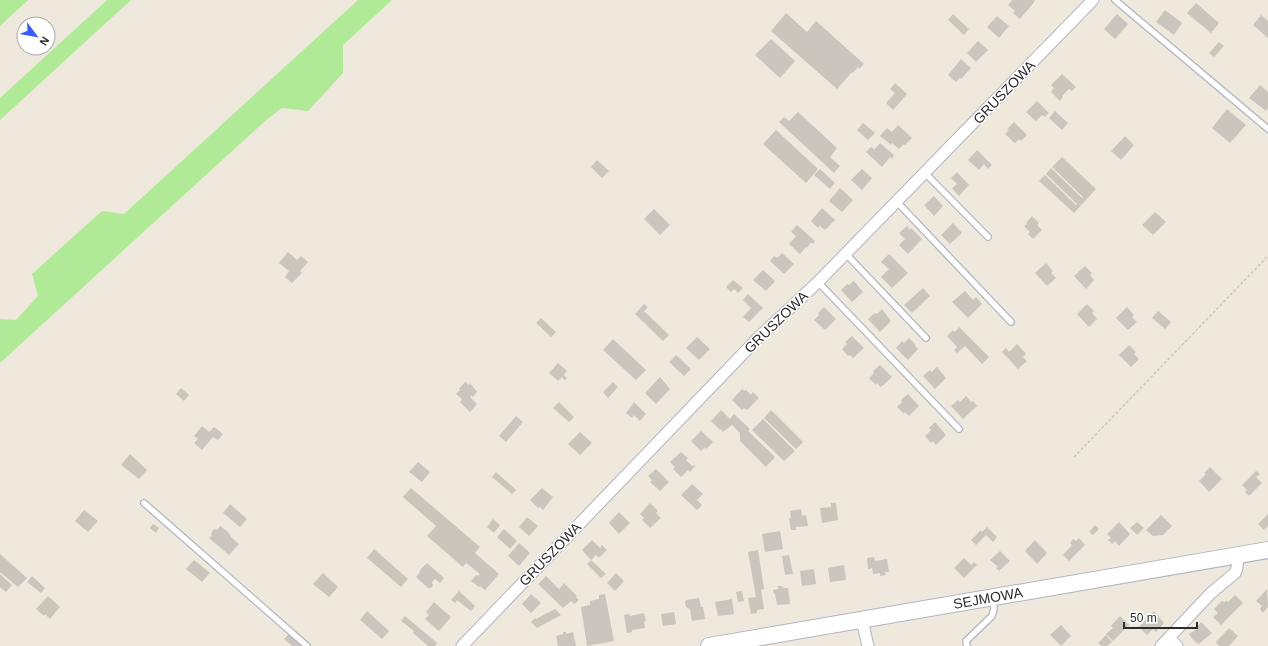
<svg xmlns="http://www.w3.org/2000/svg" width="1268" height="646" font-family="Helvetica,sans-serif">
<rect width="100%" height="100%" fill="#efe8dd"/>
<path fill="#b0ea96" d="M0,0H28L0,26Z
M107,0H131L0,120V98Z
M358,0H392L343,45V73L308,111L282,108L266,120L0,363V319L16,320L38,296L32,274L102,211L124,214Z"/>
<path fill="#cac5bd" d="M1012,0H1034L1035,1L1020,19L1013,13L1015,11L1008,5Z
M1196,3L1219,23L1211,33L1187,13Z
M1165,10L1182,23L1174,35L1156,22Z
M786,13L807,32L816,21L864,64L859,69L858,67L853,73L852,72L837,89L771,31Z
M953,14L969,29L964,35L948,20Z
M1117,14L1128,24L1115,39L1104,29Z
M1261,15L1268,21V38L1253,25Z
M997,16L1009,26L999,38L987,27Z
M771,39L795,61L780,78L755,55Z
M978,41L988,50L976,62L967,53Z
M1219,42L1224,46L1214,57L1209,53Z
M961,59L971,68L961,79L960,78L956,82L948,75Z
M1062,74L1076,87L1072,91L1069,89L1062,96L1063,97L1060,101L1051,92L1054,88L1051,85Z
M895,83L907,94L893,110L886,103L895,93L890,89Z
M1260,85L1268,92V108L1266,111L1249,98Z
M1037,101L1049,113L1045,117L1042,115L1036,121L1026,112Z
M1227,109L1246,125L1230,143L1212,128Z
M1055,111L1068,123L1062,130L1049,118Z
M798,112L837,148L830,157L840,166L834,173L779,122L784,117L789,121Z
M1014,122L1027,135L1021,141L1019,139L1015,143L1005,134L1009,130L1007,129Z
M863,123L875,133L868,140L857,130Z
M898,125L912,138L905,145L904,144L899,149L892,143L891,145L880,136L887,128L892,132Z
M776,130L818,169L806,183L763,144Z
M1125,136L1134,145L1121,160L1111,151Z
M880,143L894,155L892,159L890,157L882,167L866,152L870,148L872,147L874,150Z
M977,150L992,165L988,169L984,164L979,170L968,160Z
M1062,157L1096,189L1074,213L1039,181L1045,175L1076,205L1077,204L1046,174L1051,168L1082,198L1083,197L1052,167Z
M597,160L609,171L602,178L591,167Z
M820,169L835,183L830,189L814,175Z
M862,169L872,178L862,190L851,180Z
M957,172L969,185L959,196L952,188L957,184L951,178Z
M840,188L853,200L842,212L829,201Z
M934,196L943,206L934,216L924,205Z
M822,208L835,220L825,230L820,226L818,228L811,221Z
M654,209L670,225L660,235L644,219Z
M1155,212L1166,222L1153,235L1142,225Z
M1032,216L1039,223L1037,225L1042,230L1033,239L1028,234L1030,232L1024,226L1027,224L1026,223Z
M953,223L962,233L950,244L941,235Z
M797,225L815,241L813,244L811,242L807,248L806,247L800,254L789,244L796,236L791,232Z
M907,226L910,230L911,228L922,239L908,254L899,245L905,239L899,233Z
M288,252L297,260L301,256L308,262L300,271L302,273L292,283L285,277L289,271L279,263Z
M782,253L794,264L784,274L770,261L774,256L777,258Z
M889,254L908,273L892,288L881,277L889,269L881,262Z
M1046,263L1053,271L1051,273L1056,278L1047,286L1035,273Z
M1085,266L1092,273L1090,275L1094,280L1086,289L1074,276Z
M763,270L775,281L766,291L753,280Z
M733,280L743,288L738,293L734,289L731,292L726,287Z
M854,281L863,292L852,302L841,290L847,284L849,285Z
M923,288L930,296L912,313L904,305Z
M965,291L973,300L976,297L982,304L968,318L952,302Z
M748,294L763,308L749,322L743,317L751,308L743,300Z
M644,304L648,307L644,311L669,335L663,341L635,314Z
M1087,304L1094,311L1092,313L1097,319L1089,327L1077,314Z
M824,307L836,319L825,330L814,320L819,315L818,313Z
M1127,307L1134,315L1132,317L1137,322L1128,330L1116,318Z
M882,309L891,321L880,332L868,319L875,313L877,314Z
M1158,311L1171,322L1165,329L1152,318Z
M541,318L556,332L551,337L536,323Z
M959,327L989,357L982,364L965,346L957,353L954,350L957,347L947,336L953,330L955,332Z
M852,336L864,348L853,358L850,355L848,356L842,349L847,344L845,342Z
M697,337L710,349L699,360L686,348Z
M909,338L916,345L915,346L918,349L908,360L896,348L902,341L904,343Z
M613,339L646,370L636,380L603,350Z
M1017,344L1026,354L1023,357L1027,361L1018,369L1002,352L1006,348L1009,352Z
M1129,345L1136,352L1134,354L1139,359L1131,367L1119,355Z
M676,355L691,369L684,376L669,362Z
M558,363L567,371L564,375L567,378L565,380L562,377L558,381L549,373Z
M880,365L892,377L881,387L877,383L876,385L869,378L874,373L873,371Z
M937,367L946,378L935,389L923,376L930,370L931,372Z
M660,377L670,389L656,404L645,393Z
M465,382L469,385L470,383L477,392L473,397L471,395L470,397L477,404L470,412L460,402L462,399L456,394L460,390L459,389Z
M613,382L618,387L608,398L603,392Z
M181,388L189,395L184,401L176,394Z
M742,389L745,391L746,390L751,395L753,392L759,398L747,410L744,408L742,410L732,400Z
M908,394L919,406L909,416L905,412L904,414L897,407L902,402L901,400Z
M966,396L971,402L973,401L977,406L963,419L951,406L958,400L960,402Z
M559,402L574,417L569,422L553,408Z
M634,402L646,414L640,421L634,415L632,418L626,413Z
M721,410L730,419L734,414L750,429L748,431L775,457L766,467L740,441V433L732,425L723,432L721,429L720,430L711,421Z
M771,410L803,442L796,449L764,418Z
M516,416L523,422L506,442L499,436Z
M763,419L795,451L784,461L752,430Z
M935,422L946,435L936,445L933,441L931,443L925,436L931,430L929,428Z
M202,426L209,432L214,427L223,434L218,440L213,437L202,450L194,443L198,439L194,436Z
M701,431L713,442L706,449L705,447L701,451L691,441Z
M580,432L592,443L580,455L568,444Z
M681,452L688,458L686,460L692,466L694,465L695,466L690,472L688,470L681,477L673,469L675,467L670,462Z
M130,454L147,470L139,479L121,465Z
M418,462L430,472L422,482L409,472Z
M1210,467L1222,479L1209,492L1199,481L1206,474L1204,473Z
M656,469L669,482L660,491L650,482L652,480L648,476Z
M1256,471L1260,474L1256,477L1262,483L1249,496L1245,492L1247,490L1242,485Z
M496,472L516,490L512,494L492,477Z
M692,484L703,494L697,500L702,505L697,510L681,495Z
M411,488L480,547L475,553L499,574L485,590L480,586L479,587L471,581L476,575L478,576L480,574L466,563L463,567L427,536L436,526L403,497Z
M542,488L553,497L543,510L540,507L538,508L530,500Z
M650,503L658,511L656,513L661,518L650,528L642,520L644,518L640,514Z
M831,503H836L838,520L822,523L820,508L831,507Z
M230,504L247,519L240,527L223,513Z
M801,509L802,516L806,515L808,526L796,527V530H791L789,518H791L790,511Z
M84,510L98,521L88,532L75,521Z
M619,512L630,523L619,534L609,523Z
M1268,514V526L1264,530L1258,524Z
M1161,515L1172,526L1163,535L1153,536L1146,530Z
M527,517L538,526L529,536L519,527Z
M493,519L500,525L494,533L487,527Z
M1119,522L1130,534L1119,546L1115,541L1112,544L1108,540L1111,538L1107,534Z
M1137,522L1144,528L1137,535L1130,528Z
M153,524L159,528L156,533L150,528Z
M1095,525L1099,529L1093,535L1089,532Z
M220,526L227,531L232,538L239,544L229,555L209,538L212,535L211,534L213,530L216,529L217,530Z
M987,527L997,537L993,542L986,535L976,545L971,540L981,530L982,532Z
M504,529L517,541L510,549L497,537Z
M780,531L783,549L765,552L762,534Z
M1079,538L1085,545L1069,561L1063,555L1072,545L1070,543L1073,539L1076,541Z
M592,540L600,548L602,545L607,550L599,558L596,555L591,560L582,550Z
M1035,540L1047,553L1037,564L1025,551Z
M519,543L530,553L519,566L508,556Z
M374,549L408,579L401,587L367,558Z
M758,550L764,589L761,590L764,609L757,610V613L751,614L748,598L756,597L748,552Z
M1000,551L1010,561L999,571L996,568L998,567L990,560Z
M0,554L27,578L18,587L0,572Z
M789,555L793,574L785,575L782,556Z
M874,557L875,561L887,559L889,572H885L886,575L880,576V573L873,574L872,568L868,569L867,558Z
M964,558L971,565L974,562L977,565L964,578L954,568Z
M194,560L210,573L202,582L186,569Z
M591,560L606,574L601,578L587,564Z
M427,563L444,578L440,583L435,579L432,582L433,586L431,588H428L416,577L420,572V570Z
M844,565L846,580L830,582L828,568Z
M814,569L816,584L802,586L800,571Z
M323,573L338,587L329,597L313,584Z
M616,573L624,581L615,591L607,583Z
M0,574L12,585L6,592L0,587Z
M32,576L45,588L41,593L27,582Z
M546,576L559,589L564,583L577,596L576,597L579,600L574,604L571,601L563,608L538,584Z
M778,586H782L783,588H788L790,604L777,605L775,594H774L773,590L778,589Z
M1267,589L1268,607L1263,613L1260,609L1262,606L1256,601Z
M459,591L475,606L471,611L457,600L455,603L451,600Z
M742,591L744,601L738,602L736,592Z
M531,594L541,603L531,613L522,604Z
M605,594L614,641L587,646L581,607L590,605V601L599,599V595Z
M1235,595L1243,603L1221,625L1213,617L1218,613L1214,609L1222,601L1224,602L1227,601L1228,602Z
M48,596L60,607L50,619L45,614L44,616L36,609Z
M699,598L701,607H703L705,619L692,621L690,609L686,607L685,603L686,600Z
M732,599L734,614L718,616L715,602Z
M434,602L451,617L439,631L425,619L429,615L426,612Z
M555,609L561,615L537,628L531,622L535,618L536,619Z
M367,611L389,631L382,639L360,620Z
M1154,611L1164,623L1156,632L1153,629L1147,635L1139,627Z
M674,612L676,624L663,626L661,614Z
M644,613L646,621L644,622L645,628L632,630V632L627,633L624,615L629,614L630,616Z
M405,616L437,643L435,646H428L413,633L414,631L401,621Z
M1120,616L1129,625L1113,641L1106,634L1113,628L1111,626Z
M1201,622L1212,633L1199,644L1193,640L1189,634L1195,630Z
M1061,625L1071,636L1061,646L1050,635Z
M1229,628L1238,636L1229,646H1219L1216,642Z
M563,632H566V634L573,632L576,646H558L556,636L563,634Z
M289,634L293,637L303,646H292L284,639Z
M1106,635L1112,642L1107,646H1102L1098,643Z"/>
<g fill="none" stroke-linecap="round" stroke-linejoin="round">
<defs>
<path id="service" d="M1115,0L1268,129
M925,173L988,237
M897,202L1011,322
M846,254L926,338
M818,282L959,429
M144,503L307,646
M967,646L966,641L992,616L994,609L993,599"/>
<path id="minor" d="M862,620L868,646
M1169,638L1177,646
M462,646L759,337L818,282L1093,0
M1161,646L1211,593L1235,573L1237,568L1238,555"/>
<path id="secondary" d="M709,646L1268,550"/>
</defs>
<use href="#service" stroke="#b1b4c1" stroke-width="8"/>
<use href="#minor" stroke="#b1b4c1" stroke-width="13"/>
<use href="#secondary" stroke="#b1b4c1" stroke-width="18"/>
<path stroke="#c8c8c8" stroke-width="1.5" stroke-dasharray="3 2" stroke-linecap="butt" d="M1074,457L1268,256"/>
<use href="#service" stroke="#fff" stroke-width="5.5"/>
<use href="#minor" stroke="#fff" stroke-width="11"/>
<use href="#secondary" stroke="#fff" stroke-width="16"/>
</g>
<g text-anchor="middle" stroke-width="3" stroke-linejoin="round" paint-order="stroke">
<g font-size="14" fill="#2c2c2c" stroke="#fff">
<text transform="translate(1004 92) rotate(-46)" y="5">GRUSZOWA</text>
<text transform="translate(776 322) rotate(-44)" y="5">GRUSZOWA</text>
<text transform="translate(550 554) rotate(-46)" y="5">GRUSZOWA</text>
<text transform="translate(988 598) rotate(-10)" y="5">SEJMOWA</text>
</g>
</g>
<g transform="translate(36 36) rotate(122)"><circle r="19" fill="#ffffff" stroke="#ababab"/>
<path d="M0-3L7 15L0 10L-7 15Z" fill="#3a5bff"/>
<text y="-6" font-size="11" font-weight="bold" text-anchor="middle" fill="#2c2c2c">N</text>
</g>
<path d="M1124 622v6h73v-6" fill="none" stroke="#2c2c2c" stroke-width="2"/>
<text x="1130" y="622" font-size="12" fill="#2c2c2c" stroke="#ffffff" stroke-width="3" paint-order="stroke">50 m</text>
</svg>
